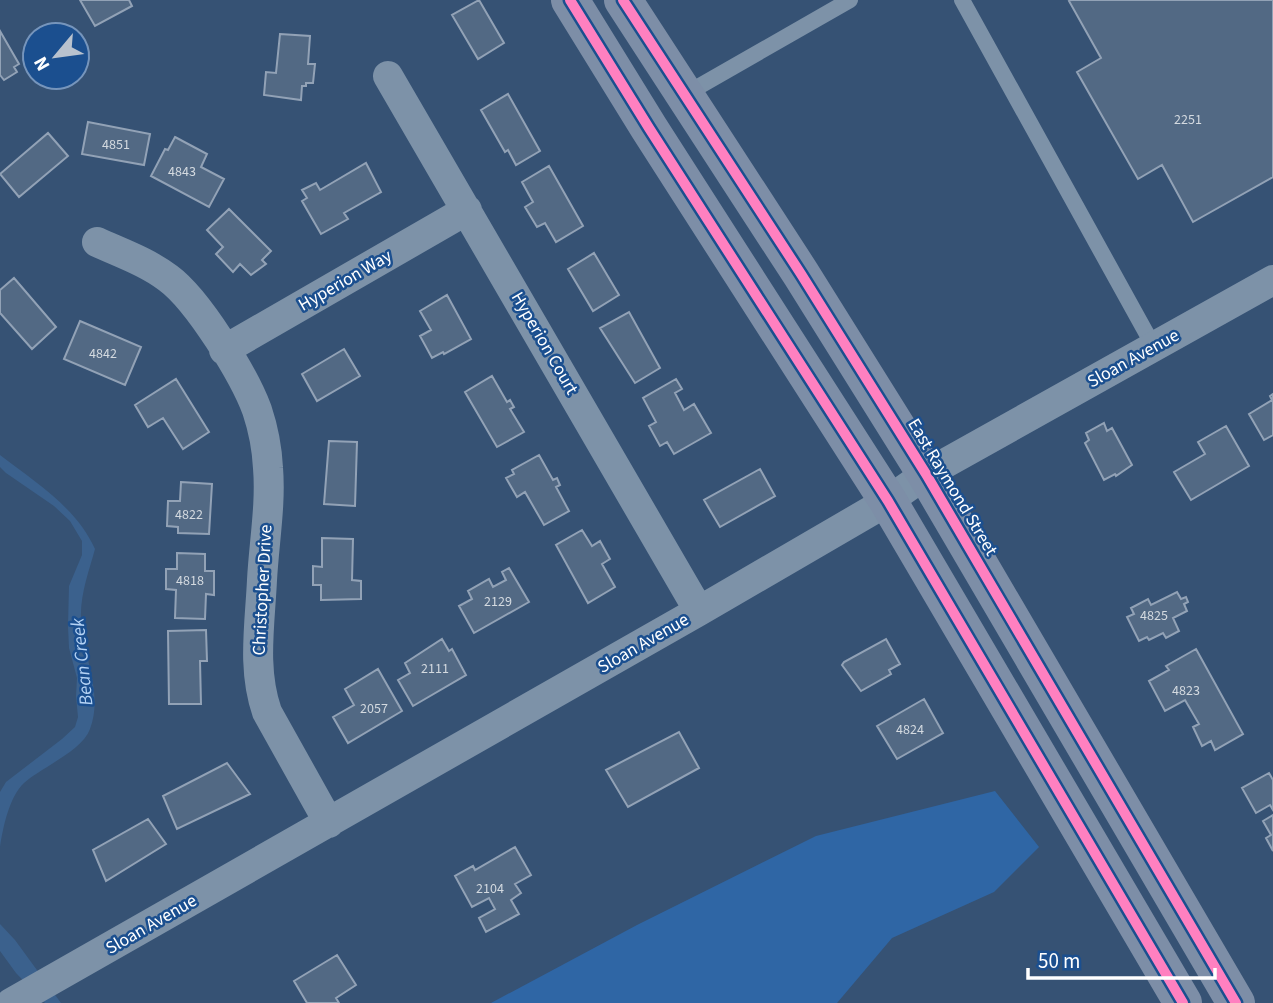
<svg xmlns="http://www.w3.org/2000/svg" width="1273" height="1003" font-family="'Source Sans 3',sans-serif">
<rect width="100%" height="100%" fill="#365274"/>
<path fill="#2f66a5" d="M995,791L1039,847L994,892L892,938L837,1003H491L637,925L816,836Z"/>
<path fill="#3b618d" d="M0,455C35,482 76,507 95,549C89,571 80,595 81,618C82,655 104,691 90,729C82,751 42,767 24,783C9,797 3,828 0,847V792L6,782L62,739L75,727L78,717L76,696L77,678L69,648L68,626L69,586L82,555V541L70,521L54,506L6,473L0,467Z
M0,924L15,940L61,1003H45L16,973L0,951Z"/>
<path fill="#526984" stroke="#92a2b6" stroke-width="2" d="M80,0H129L132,6L95,26Z
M479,0L504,43L478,59L452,15Z
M1071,0H1273V177L1193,222L1162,165L1138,179L1077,72L1101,58L1069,1Z
M0,31L19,64L14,67L17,72L4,80L0,75Z
M280,34L310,36L308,64H315L313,83H306V86H302L301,100L264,95L266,72L276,73Z
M508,94L540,151L516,165L508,150L505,152L481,110Z
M88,122L150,134L144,165L82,154Z
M48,133L68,156L19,197L0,174Z
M175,137L207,154L201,167L224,179L209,207L151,176L165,149L168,150Z
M366,163L381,192L344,213L348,219L321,234L302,201L307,198L302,190L316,183L320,190Z
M549,166L583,226L556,242L545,223L537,227L525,207L533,202L522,182Z
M229,209L271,251L262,260L266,264L251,275L240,264L233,272L216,254L223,247L207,230Z
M594,253L619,295L593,311L568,269Z
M14,278L56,327L32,349L0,313V290Z
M447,295L471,339L444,354L443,352L432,358L420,336L431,330L420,311Z
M629,312L660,368L635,383L600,328Z
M80,321L141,347L125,385L64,359Z
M344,349L360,376L317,401L302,374Z
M492,376L507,402L510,400L514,407L510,409L524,432L497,447L465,392Z
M176,379L209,432L183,449L163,418L148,427L135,405Z
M676,379L682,389L675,393L684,410L694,404L711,433L674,454L667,442L660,446L649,426L656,422L643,398Z
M1273,394V435L1264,440L1249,414L1272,400L1270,396Z
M1104,423L1107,431L1112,428L1132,465L1116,476L1115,474L1104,480L1085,443L1089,440L1086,433Z
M1226,426L1249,466L1191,500L1174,472L1205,454L1198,442Z
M329,441L357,442L355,506L324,504Z
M539,455L553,480L557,478L560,485L556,487L569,511L544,525L525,492L517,497L506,478L514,474L512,470Z
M760,469L775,496L720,527L704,500Z
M181,482L212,484L209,534L178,533V527L167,526L168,501H180Z
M582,530L592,546L600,541L610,559L602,564L615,587L588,603L556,545Z
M322,538L353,539L352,580L361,581V599L321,600V585H313V566L322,567Z
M177,553L205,554V571H214V595L206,594L205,619L175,618L176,590L166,589V569H177Z
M509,568L529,602L474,633L459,606L472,599L468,591L489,579L493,587L506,580L502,572Z
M1177,592L1181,599L1186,597L1188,602L1184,604L1187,611L1173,618L1179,631L1166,638L1163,633L1149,640L1147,637L1139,641L1127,617L1134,614L1131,608L1148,599L1151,605Z
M206,630L207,661H200L201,704H169L168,631Z
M442,639L449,651L452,649L466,675L413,706L398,680L410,673L405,663Z
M886,639L900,664L889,670L891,674L861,691L842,665L844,662Z
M1196,649L1243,734L1215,750L1211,741L1202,746L1193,727L1199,724L1185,700L1165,711L1149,681L1169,670L1166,666Z
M378,669L402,711L348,743L333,717L354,705L345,689Z
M924,699L943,733L897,759L877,726Z
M679,732L699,768L628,807L606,770Z
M227,763L250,794L177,829L163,796Z
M1269,773L1273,780V810L1270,805L1256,813L1242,788Z
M1273,815V851L1266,838L1271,835L1263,821Z
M148,819L166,844L106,881L93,850Z
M515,847L531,875L515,884L521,893L511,900L519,914L486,932L479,918L495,909L489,898L472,907L455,876L473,866L475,870Z
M337,955L356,985L336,998L339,1003H307L294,981Z"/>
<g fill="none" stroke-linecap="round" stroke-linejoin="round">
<path stroke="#7d92a8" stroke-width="16" d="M962,0L1154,347
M684,95L850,0"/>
<path stroke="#7d92a8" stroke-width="30" d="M388,76L699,611
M97,242C121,253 147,262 168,278C198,300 244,375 257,410C263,428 267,448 268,468C271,504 264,543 262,580C260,624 252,669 267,712L329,823
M224,350L467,210
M11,1003L699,611L888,501L926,474L1273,280"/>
<path stroke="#7d8ea7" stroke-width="38" d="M570,0L649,128L888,501L1183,1003
M623,0L801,274L926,474L1236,1003"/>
<defs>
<path id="cycleway" d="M570,0L649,128L888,501L1183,1003
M623,0L801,274L926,474L1236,1003"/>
</defs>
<use href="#cycleway" stroke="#1b4f8f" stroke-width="15"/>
<use href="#cycleway" stroke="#ff80c0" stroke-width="10"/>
</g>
<g text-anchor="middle" stroke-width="5" stroke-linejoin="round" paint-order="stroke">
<g font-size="14" fill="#d4dae0">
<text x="1188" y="124">2251</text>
<text x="116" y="149">4851</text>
<text x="182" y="176">4843</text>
<text x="103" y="358">4842</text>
<text x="189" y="519">4822</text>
<text x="190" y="585">4818</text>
<text x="498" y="606">2129</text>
<text x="1154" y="620">4825</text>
<text x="435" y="673">2111</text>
<text x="1186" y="695">4823</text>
<text x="374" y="713">2057</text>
<text x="910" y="734">4824</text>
<text x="490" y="893">2104</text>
</g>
<g font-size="18" fill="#fff" stroke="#1b4f8f">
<text transform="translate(345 280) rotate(-30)" y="6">Hyperion Way</text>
<text transform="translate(545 343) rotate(60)" y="6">Hyperion Court</text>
<text transform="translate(1133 358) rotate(-29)" y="6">Sloan Avenue</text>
<text transform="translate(953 487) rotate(59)" y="6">East Raymond Street</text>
<text transform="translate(262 590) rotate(-87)" y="6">Christopher Drive</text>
<text transform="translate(643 643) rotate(-30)" y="6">Sloan Avenue</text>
<text transform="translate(151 924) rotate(-30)" y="6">Sloan Avenue</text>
</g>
<g font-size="19" font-style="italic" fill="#b5d3f5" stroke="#1b4f8f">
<text transform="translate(81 662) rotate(-96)" y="7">Bean Creek</text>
</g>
</g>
<g transform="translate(56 56) rotate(241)"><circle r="33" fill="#1b4f8f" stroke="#7695bc" stroke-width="2"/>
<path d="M0-5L12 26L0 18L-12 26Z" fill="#b9c2ce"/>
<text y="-10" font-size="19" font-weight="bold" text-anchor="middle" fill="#ffffff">N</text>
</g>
<path d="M1028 968v10h187v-10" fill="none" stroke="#ffffff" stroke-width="3.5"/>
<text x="1038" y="968" font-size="21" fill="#ffffff" stroke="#1b4f8f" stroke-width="5" paint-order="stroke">50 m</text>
</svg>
